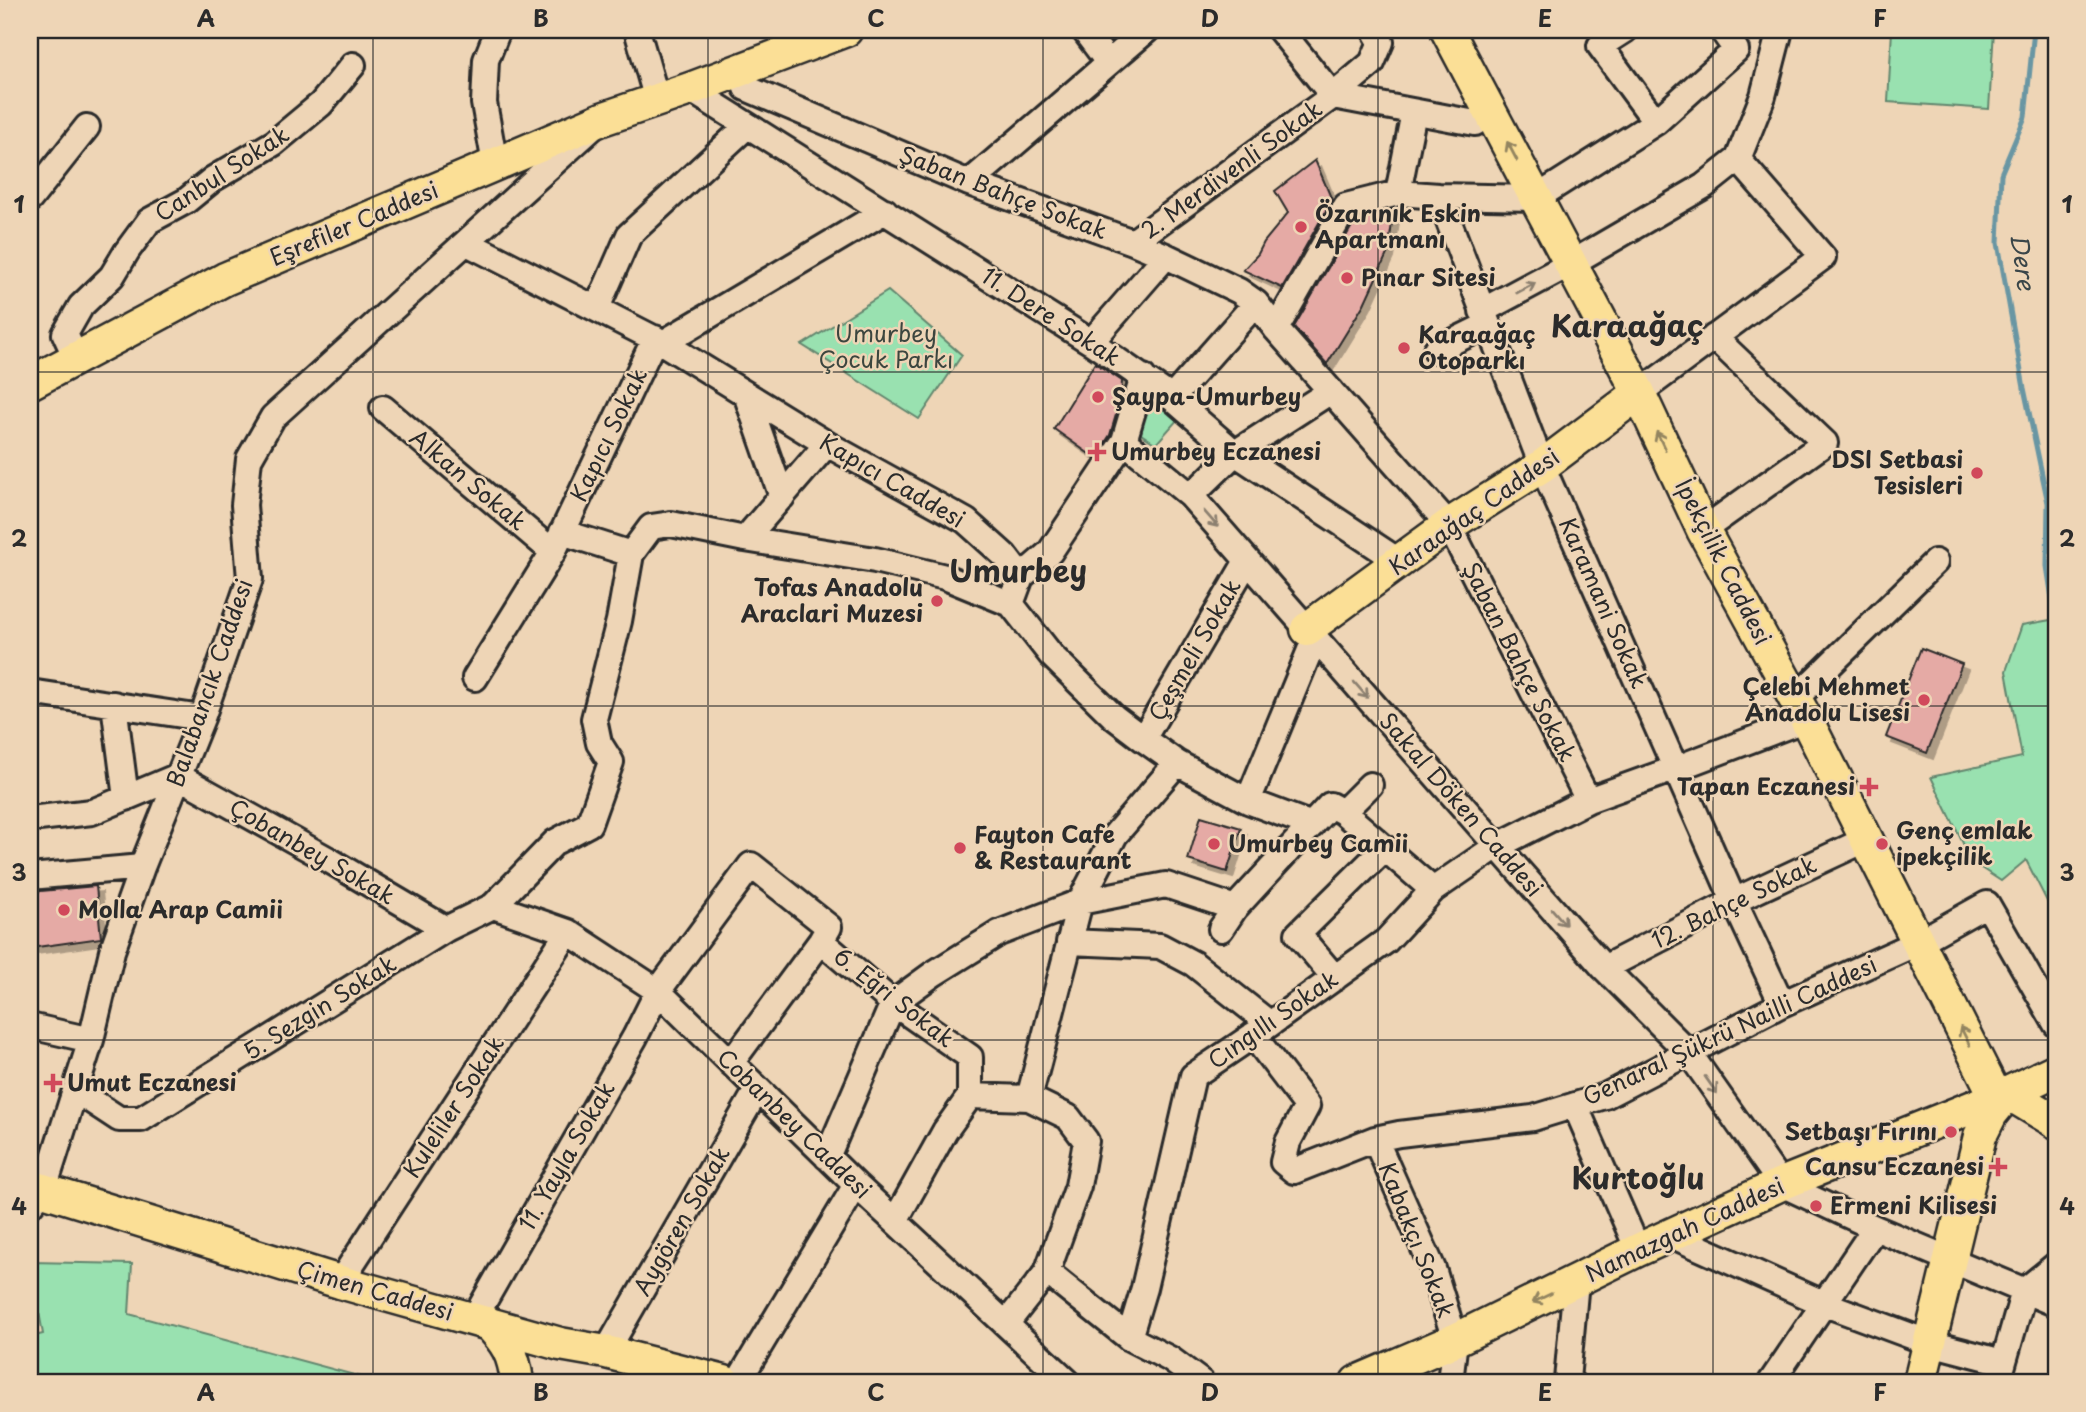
<svg xmlns="http://www.w3.org/2000/svg" width="2086" height="1412" font-family="'Playpen Sans',sans-serif">
<defs>
<filter id="shadow"><feDropShadow dx="6" dy="6" stdDeviation="0" flood-color="#0004"/></filter>
</defs>
<rect width="100%" height="100%" fill="#eed5b6"/>
<filter id="ink" filterUnits="userSpaceOnUse"><feTurbulence type="fractalNoise" baseFrequency=".0143" numOctaves="2"/><feDisplacementMap in="SourceGraphic" scale="14" xChannelSelector="R" yChannelSelector="G"/><feConvolveMatrix kernelMatrix="1 2 1 2 8 2 1 2 1" color-interpolation-filters="sRGB"/></filter>
<g filter="url(#ink)">
<path fill="#99e1b0" stroke="#62866e" stroke-width="2" d="M1892,30H1994L1989,109L1888,102Z
M888,291L962,355L919,419L802,345Z
M1149,396L1179,418L1156,444L1141,434Z
M2056,619V919L2026,860L2001,881L1972,862L1931,777L2022,757L2006,671L2022,625Z
M30,1262L132,1264L129,1314L380,1382H30V1337L43,1334Z"/>
<g fill="none" stroke-linecap="round" stroke-linejoin="round">
<path stroke="#6996a3" stroke-width="5" d="M2034,30L2025,117L2001,174L1998,243L2024,388L2048,503L2047,566L2056,625"/>
</g>
<path fill="#e5aaa5" stroke="#2b2b2b" stroke-width="2" filter="url(#shadow)" d="M1315,160L1332,200L1282,288L1243,270L1258,254L1264,242L1288,213L1275,191Z
M1394,209L1388,252L1364,304L1327,364L1294,327L1356,219Z
M1095,363L1122,381L1121,398L1110,435L1095,458L1054,429Z
M1921,648L1962,664L1927,753L1886,737Z
M1201,816L1241,828L1227,872L1188,860Z
M96,886L101,938L30,948V892Z"/>
<g fill="none" stroke-linecap="round" stroke-linejoin="round">
<defs>
<path id="minor" d="M637,30L657,100
M1084,30L1108,62
M1280,30L1333,96L1372,63L1381,42L1374,30
M1625,30L1600,46L1656,122
M746,88L969,183L1133,242L1166,256L1239,291L1256,303L1276,329L1449,525L1588,800
M690,89L1091,342L1172,398L1235,453L1400,562
M495,164L484,103L486,60L498,30
M969,183L1147,30
M1398,193L1414,112
M1439,196L1542,466L1734,901L1782,1004
M30,199L87,127
M1133,242L1333,96L1475,123
M467,243L663,343L827,444L966,521L1005,556L1021,577L1011,604L1051,655L1114,717L1143,739L1177,763L1248,801L1312,825
M597,308L629,235L747,126
M1482,311L1570,264L1704,186L1738,159L1763,96L1780,30
M1276,329L1346,206L1398,193L1439,196L1536,198L1656,122L1736,50L1722,30
M1091,342L1166,256
M663,343L885,211
M1436,350L1487,325
M76,358L65,334L81,306L112,276L127,251L149,221L186,201L213,179L274,143L321,104L353,65
M1639,393L1823,257L1738,159
M746,394L782,497
M1172,398L1256,303
M383,408L553,552
M1124,441L1191,496L1604,968L1689,1053L1781,1184L1875,1228L2056,1304
M1191,496L1235,453L1331,391
M1703,530L1825,443L1714,337
M562,532L631,554
M745,539L827,444
M1021,577L1050,552L1124,441L1143,377
M475,678L553,552L655,338
M30,692L202,718
M1795,699L1935,562
M114,704L126,798
M1143,739L1247,561
M1248,801L1315,638
M1343,812L1370,785
M30,819L92,812L178,776L329,860L446,929
M30,877L142,867
M493,906L568,932L658,991L856,1185L1068,1382
M1221,929L1235,908
M821,941L893,1003L970,1057V1096
M1069,942L1160,946L1194,964L1270,1024
M1604,968L1734,901L1865,840
M1335,978L1298,934L1385,848
M30,1026L91,1040
M1253,1035L1307,1106L1288,1142L1283,1162L1294,1171L1375,1139L1399,1134L1533,1118L1605,1096L1782,1004L1917,943L1987,904L2056,1024
M75,1090L119,1119H141L446,929L493,906L555,842L589,824L611,762L599,743L594,719L619,621L631,554L651,527L671,524L745,539L875,560L945,577L1011,604
M1575,1105L1638,1250
M1375,1139L1433,1269L1455,1340L1450,1382
M827,1157L893,1003L933,974L999,933L1080,902L1166,885L1235,908L1330,805L1343,812L1433,890
M30,1205L44,1189L91,1040L112,951L142,867L202,718L250,579L244,505L249,459L273,417L591,129
M895,1221L945,1131L970,1096L1029,1098
M1671,1235L1825,1304L1930,1343L2003,1362
M1047,1272L1129,1338L1170,1359L1201,1382
M340,1282L568,932
M474,1319L635,1037L658,991L751,865L829,927L821,941L731,1063
M1006,1324L1047,1272L1078,1186L1086,1141L1068,1117L1029,1098L1080,902L1115,835L1177,763
M1129,1338L1144,1288L1193,1076L1270,1024L1386,941L1433,890L1497,846L1588,800L1677,768L1806,719
M606,1352L757,1090
M738,1382L856,1185
M1571,1382L1567,1380L1576,1281
M1771,1382L1875,1228
M1998,1382L2024,1291L2056,1265"/>
<path id="major" d="M1447,30L1639,393L1703,530L1806,719L1996,1097
M30,383L225,279L602,119L690,89L846,30
M1307,629L1449,525L1542,466L1639,393
M2008,1093L2056,1122
M30,1186L340,1282L560,1344L606,1352L724,1382
M488,1323C507,1343 514,1354 517,1382
M1357,1382L1455,1340L1638,1250L1781,1184L2008,1093L2056,1070
M1920,1382L1980,1136L1991,1114L2008,1093"/>
</defs>
<use href="#minor" stroke="#2b2b2b" stroke-width="30"/>
<use href="#major" stroke="#2b2b2b" stroke-width="37"/>
<use href="#minor" stroke="#eed5b6" stroke-width="24"/>
<use href="#major" stroke="#fbdf96" stroke-width="32"/>
</g>
<defs><path id="oneway-shaft" d="M-6 0H5M1.5-3L5.5 0L1.5 3" fill="none" stroke-width="1.6" stroke-linecap="round" stroke-linejoin="round" transform="scale(1.75)"/></defs>
<g stroke="#938560">
<use href="#oneway-shaft" transform="translate(1512 151) rotate(-118)"/>
<use href="#oneway-shaft" transform="translate(1661 441) rotate(-115)"/>
<use href="#oneway-shaft" transform="translate(1965 1036) rotate(-117)"/>
<use href="#oneway-shaft" transform="translate(1542 1298) rotate(154)"/>
</g>
<g stroke="#8c8070">
<use href="#oneway-shaft" transform="translate(1526 288) rotate(-28)"/>
<use href="#oneway-shaft" transform="translate(1211 519) rotate(49)"/>
<use href="#oneway-shaft" transform="translate(1361 690) rotate(49)"/>
<use href="#oneway-shaft" transform="translate(1559 917) rotate(49)"/>
<use href="#oneway-shaft" transform="translate(1711 1085) rotate(55)"/>
</g>
</g>
<path fill="none" stroke="#2b2b2b" stroke-width="2" stroke-opacity="0.55" d="M373,30V1382M708,30V1382M1043,30V1382M1378,30V1382M1713,30V1382M30,372H2056M30,706H2056M30,1040H2056"/>
<g fill="#d1495b" stroke="#eed5b6" stroke-width="2.5">
<circle cx="1301" cy="227" r="7"/>
<circle cx="1347" cy="278" r="7"/>
<circle cx="1404" cy="348" r="7"/>
<circle cx="1098" cy="397" r="7"/>
<path d="M1093.5 441.5h7v7h7v7h-7v7h-7v-7h-7v-7h7z"/>
<circle cx="1977" cy="473" r="7"/>
<circle cx="937" cy="601" r="7"/>
<circle cx="1924" cy="700" r="7"/>
<path d="M1865.5 776.5h7v7h7v7h-7v7h-7v-7h-7v-7h7z"/>
<circle cx="1214" cy="844" r="7"/>
<circle cx="1882" cy="844" r="7"/>
<circle cx="960" cy="848" r="7"/>
<circle cx="64" cy="910" r="7"/>
<path d="M49.5 1072.5h7v7h7v7h-7v7h-7v-7h-7v-7h7z"/>
<circle cx="1951" cy="1132" r="7"/>
<path d="M1994.5 1156.5h7v7h7v7h-7v7h-7v-7h-7v-7h7z"/>
<circle cx="1816" cy="1206" r="7"/>
</g>
<g text-anchor="middle" stroke-width="5" stroke-linejoin="round" paint-order="stroke">
<g font-size="23" fill="#2b2b2b" stroke="#eed5b6">
<text transform="translate(1232 170) rotate(-36)" y="8">2. Merdivenli Sokak</text>
<text transform="translate(222 174) rotate(-33)" y="8">Canbul Sokak</text>
<text transform="translate(1003 193) rotate(21)" y="8">Şaban Bahçe Sokak</text>
<text transform="translate(354 224) rotate(-23)" y="8">Eşrefiler Caddesi</text>
<text transform="translate(1051 317) rotate(33)" y="8">11. Dere Sokak</text>
<text transform="translate(609 435) rotate(-64)" y="8">Kapıcı Sokak</text>
<text transform="translate(468 480) rotate(40)" y="8">Alkan Sokak</text>
<text transform="translate(892 481) rotate(30)" y="8">Kapıcı Caddesi</text>
<text transform="translate(1474 512) rotate(-35)" y="8">Karaağaç Caddesi</text>
<text transform="translate(1723 562) rotate(63)" y="8">İpekçilik Caddesi</text>
<text transform="translate(1603 603) rotate(66)" y="8">Karamani Sokak</text>
<text transform="translate(1195 650) rotate(-60)" y="8">Çeşmeli Sokak</text>
<text transform="translate(1519 662) rotate(63)" y="8">Şaban Bahçe Sokak</text>
<text transform="translate(210 683) rotate(-71)" y="8">Balabancık Caddesi</text>
<text transform="translate(1461 805) rotate(49)" y="8">Sakal Döken Caddesi</text>
<text transform="translate(312 852) rotate(30)" y="8">Çobanbey Sokak</text>
<text transform="translate(1734 903) rotate(-26)" y="8">12. Bahçe Sokak</text>
<text transform="translate(894 998) rotate(38)" y="8">6. Eğri Sokak</text>
<text transform="translate(320 1008) rotate(-32)" y="8">5. Sezgin Sokak</text>
<text transform="translate(1273 1020) rotate(-35)" y="8">Cıngıllı Sokak</text>
<text transform="translate(1730 1031) rotate(-25)" y="8">Genaral Şükrü Nailli Caddesi</text>
<text transform="translate(454 1107) rotate(-57)" y="8">Kuleliler Sokak</text>
<text transform="translate(794 1124) rotate(44)" y="8">Cobanbey Caddesi</text>
<text transform="translate(567 1156) rotate(-60)" y="8">11. Yayla Sokak</text>
<text transform="translate(682 1221) rotate(-60)" y="8">Aygören Sokak</text>
<text transform="translate(1685 1230) rotate(-25)" y="8">Namazgah Caddesi</text>
<text transform="translate(1416 1240) rotate(68)" y="8">Kabakçı Sokak</text>
<text transform="translate(375 1291) rotate(16)" y="8">Çimen Caddesi</text>
</g>
<g font-size="23" font-weight="bold" fill="#2b2b2b" stroke="#eed5b6" text-anchor="start">
<text x="1315" y="222">Özarınık Eskin<tspan x="1315" dy="26">Apartmanı</tspan></text>
<text x="1361" y="286">Pınar Sitesi</text>
<text x="1418" y="343">Karaağaç<tspan x="1418" dy="26">Otoparkı</tspan></text>
<text x="1112" y="405">Şaypa-Umurbey</text>
<text x="1111" y="460">Umurbey Eczanesi</text>
<text x="1963" y="468" text-anchor="end">DSI Setbasi<tspan x="1963" dy="26">Tesisleri</tspan></text>
<text x="923" y="596" text-anchor="end">Tofas Anadolu<tspan x="923" dy="26">Araclari Muzesi</tspan></text>
<text x="1910" y="695" text-anchor="end">Çelebi Mehmet<tspan x="1910" dy="26">Anadolu Lisesi</tspan></text>
<text x="1855" y="795" text-anchor="end">Tapan Eczanesi</text>
<text x="1896" y="839">Genç emlak<tspan x="1896" dy="26">ipekçilik</tspan></text>
<text x="974" y="843">Fayton Cafe<tspan x="974" dy="26">&amp; Restaurant</tspan></text>
<text x="1228" y="852">Umurbey Camii</text>
<text x="78" y="918">Molla Arap Camii</text>
<text x="67" y="1091">Umut Eczanesi</text>
<text x="1937" y="1140" text-anchor="end">Setbaşı Fırını</text>
<text x="1984" y="1175" text-anchor="end">Cansu Eczanesi</text>
<text x="1830" y="1214">Ermeni Kilisesi</text>
</g>
<g font-size="23" fill="#3c463f" stroke="#eed5b6">
<text x="886" y="342">Umurbey<tspan x="886" dy="26">Çocuk Parkı</tspan></text>
</g>
<g font-size="24" font-style="italic" fill="#3a4649" stroke="#eed5b6">
<text transform="translate(2022 262) rotate(82)" y="8">Dere</text>
</g>
<g font-size="30" font-weight="bold" fill="#2b2b2b" stroke="#eed5b6">
<text x="1627" y="337">Karaağaç</text>
<text x="1018" y="582">Umurbey</text>
<text x="1638" y="1189">Kurtoğlu</text>
</g>
</g>
<rect width="2086" height="1412" fill="none" stroke="#eed5b6" stroke-width="77"/>
<rect x="38" y="38" width="2010" height="1336" fill="none" stroke="#2b2b2b" stroke-width="2.5"/>
<g font-size="23" text-anchor="middle" font-weight="bold" fill="#2b2b2b">
<text x="206" y="27">A</text>
<text x="541" y="27">B</text>
<text x="876" y="27">C</text>
<text x="1210" y="27">D</text>
<text x="1545" y="27">E</text>
<text x="1880" y="27">F</text>
<text x="19" y="213">1</text>
<text x="2067" y="213">1</text>
<text x="19" y="547">2</text>
<text x="2067" y="547">2</text>
<text x="19" y="881">3</text>
<text x="2067" y="881">3</text>
<text x="19" y="1215">4</text>
<text x="2067" y="1215">4</text>
<text x="206" y="1401">A</text>
<text x="541" y="1401">B</text>
<text x="876" y="1401">C</text>
<text x="1210" y="1401">D</text>
<text x="1545" y="1401">E</text>
<text x="1880" y="1401">F</text>
</g>
</svg>
